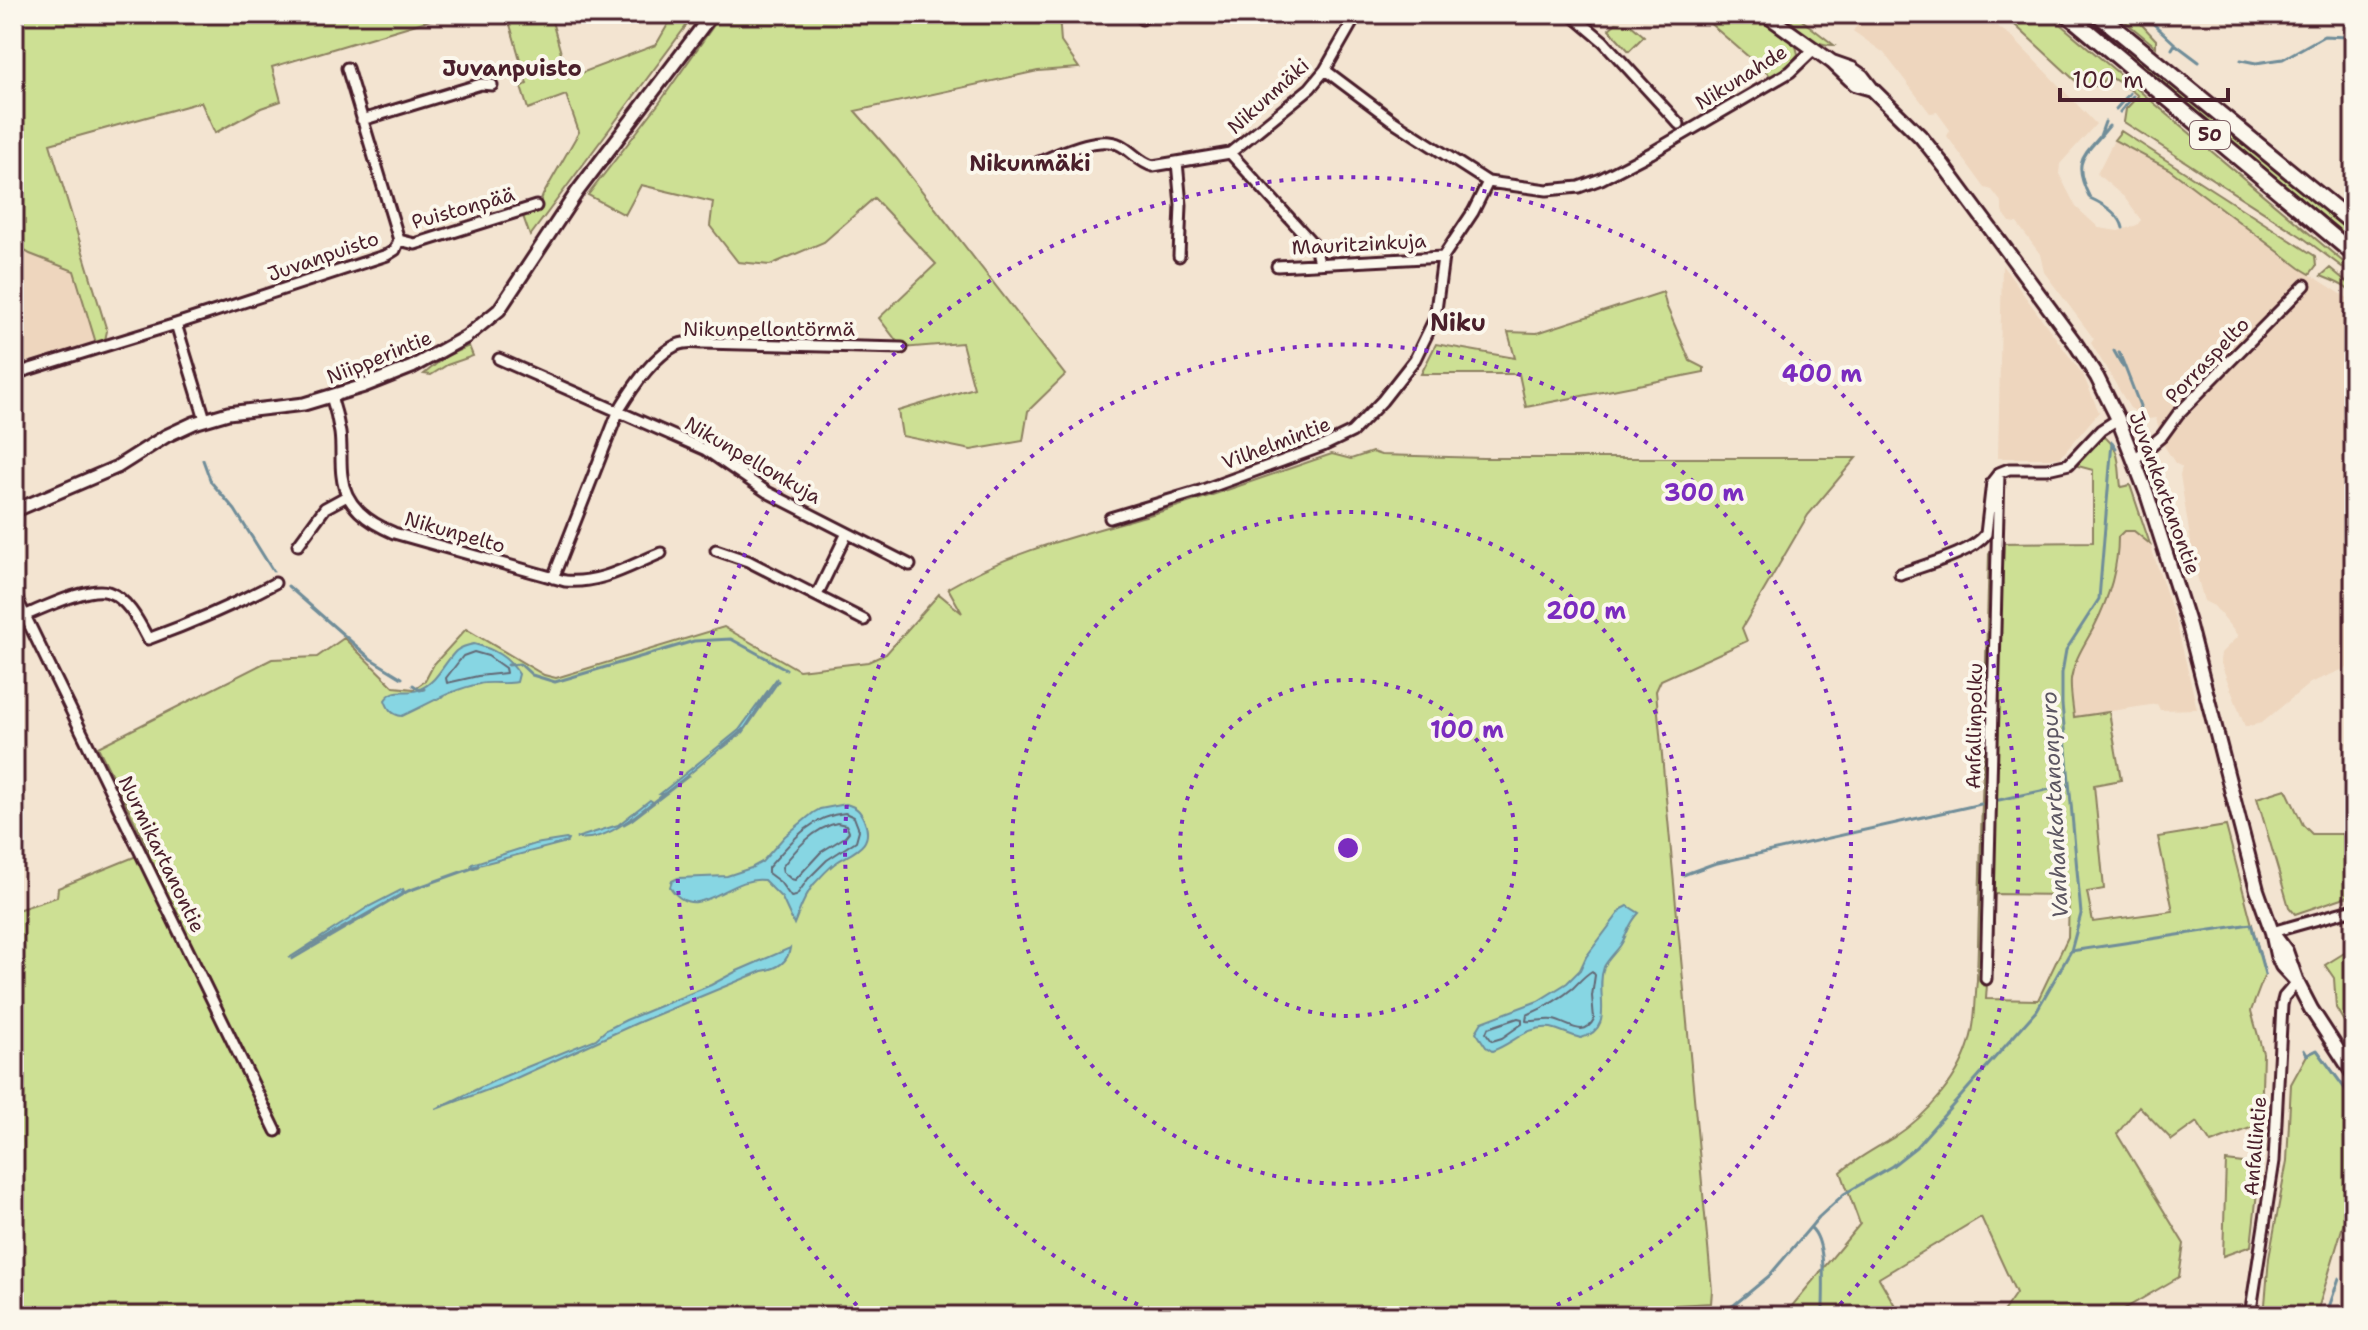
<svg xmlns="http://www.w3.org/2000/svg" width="2368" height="1330" font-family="'Shantell Sans',sans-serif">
<rect width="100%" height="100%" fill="#f3e4d1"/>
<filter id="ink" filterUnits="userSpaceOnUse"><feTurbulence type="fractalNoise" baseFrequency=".0125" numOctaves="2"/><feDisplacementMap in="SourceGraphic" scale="16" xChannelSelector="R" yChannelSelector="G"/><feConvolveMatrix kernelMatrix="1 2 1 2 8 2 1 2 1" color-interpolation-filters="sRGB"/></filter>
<g filter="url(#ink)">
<path fill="#eed6be" d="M1865,14H1978L2010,35L2096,124L2060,164L2059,174L2076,207L2099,228L2118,231L2137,225L2141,220L2124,197L2097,174L2114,140L2169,169L2300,268L2354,302V665L2310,683L2262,723L2245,727L2220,661L2221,653L2238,636L2214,606L2204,601L2195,568L2180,475L2182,467L2175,463L2163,444L2156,418L2148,419L2130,408L2091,343L2094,339L2044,272L2040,254L2017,223L2010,222L2002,211V203L1992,190L1985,188L1947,136L1950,130L1937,112L1930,113L1884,53L1853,31Z
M14,244L30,254L75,271L96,343L14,365Z
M2002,265L2083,375L2099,412L2060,458H1998Z
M2124,531H2134L2150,544L2177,625L2197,709L2160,710L2157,704L2073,717L2071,681L2078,656L2095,625L2118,562V537Z"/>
<path fill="#cde094" stroke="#8c8060" stroke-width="2" fill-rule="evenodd" d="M14,14H450L272,67L281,101L261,108L215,133L201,102L50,144L107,331L105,340L96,343L74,271L30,254L14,244Z
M507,14H550L568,78L656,45L674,14H695L530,236L523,216L537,210L543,195L579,132L566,95L528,109L521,87L527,84Z
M725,14H1059L1061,42L1079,68L1038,71L855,111L897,159L1065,375L1028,411L1023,441L971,450L902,436L898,411L974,388L962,343L902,348L879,318L936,264L874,198L824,242L770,265L738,262L710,226L713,202L641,185L625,215L588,195L660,102L714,25Z
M1699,14H1753L1796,46L1798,54L1790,65L1773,78Z
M1785,14H1794L1834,45C1812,46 1798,29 1785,14Z
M2003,14H2048L2354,271V276L2302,237L2124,122L2126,109L2138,96C2129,87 2118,83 2108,75L2099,86H2081Z
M2078,14H2085L2354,236V242Z
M2116,14H2132L2156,40V47Z
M1616,23L1631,25L1644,36L1629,51L1609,29Z
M2121,131L2315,256L2316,266L2310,274L2300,268L2169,169L2114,140Z
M2330,268L2354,288V299C2350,286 2333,281 2321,276Z
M1663,292L1666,305L1690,361L1704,368V372L1526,407L1519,374H1421L1436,344L1515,358L1508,332L1537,333Z
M469,346L473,356L447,365L431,375L424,374L446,356Z
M2101,434C2122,449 2118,464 2121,487L2130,485L2150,544L2134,531H2124L2118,537C2118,570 2109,598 2094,627C2085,644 2074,659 2071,679C2070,691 2073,705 2074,717L2109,712L2121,780L2094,785L2104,889L2087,892L2093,922L2173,911L2158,837L2226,826L2265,974L2251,1011L2263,1053L2261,1124L2211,1143L2197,1122L2172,1140L2139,1106L2117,1134L2184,1244L2179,1277L2121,1311L2119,1316H2000L2016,1293L1981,1217L1879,1278L1901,1316H1774L1787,1312L1860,1224L1841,1172C1857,1158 1874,1149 1893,1138C1927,1116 1962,1076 1971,1036C1976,1018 1975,998 1977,980L1989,553L1997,543L2093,542V470L2074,465ZM1993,894L2069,895L2068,937L2038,1000L1986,999Z
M1372,452L1381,455L1483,458H1856L1808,515L1742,628L1747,641L1661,680L1656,691L1712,1290L1711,1303L1677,1305L1599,1316H14V911L57,897L58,888L149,851L98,747L272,659L317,657L344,638L394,687L414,689L425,681L434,664L466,629L544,675L556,678L724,627L799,670L868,662L886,654L939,594L962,613L948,588C1015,548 1094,532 1169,509C1224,492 1278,472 1332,454L1351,459Z
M2286,789L2303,825L2312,834H2345L2354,830V894L2295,914L2289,907L2257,798Z
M2354,947V1039L2336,1008L2334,978L2325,965Z
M2317,1050L2354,1101V1203L2347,1212L2316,1316H2264L2269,1258L2287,1161L2291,1084L2307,1055Z
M2226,1161L2260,1165L2251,1246L2223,1256Z"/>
<path fill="#87d6e3" stroke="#6f8d99" stroke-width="2" d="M474,644C494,649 508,657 519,674L517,682C505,685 492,681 479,684C452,689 427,705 402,716C392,715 388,709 385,700C395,685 408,696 420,689C438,681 443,664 456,651C461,647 468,645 474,644Z
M777,678L745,728L665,794H660L739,730Z
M650,800L653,802C630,819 606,842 576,838L618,825Z
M846,804C856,807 860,810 864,820C875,845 855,851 837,862C829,867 821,877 814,884C804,896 800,910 794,924L782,898L764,880C729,875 696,927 670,887L672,881L678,878L727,876L751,868L762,862L785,836L813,813L820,809Z
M566,839L568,840L567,842L471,867L472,864L535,844Z
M403,889L404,891L401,894L289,958L368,907Z
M1628,906L1639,913C1628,924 1628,934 1620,946C1615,953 1608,959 1604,967C1594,994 1617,1028 1581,1038C1571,1036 1561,1030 1551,1028C1527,1025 1513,1044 1492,1051L1486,1047L1476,1032L1482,1022L1538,1001L1567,983L1580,970L1586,957L1622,909Z
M790,948C788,963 777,969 762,971L637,1023L501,1085L436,1109L500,1078L596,1039L606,1030L626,1020L711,985L737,971Z"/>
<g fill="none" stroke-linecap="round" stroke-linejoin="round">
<path stroke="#626875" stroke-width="2" d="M474,652L488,656L505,668L506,673L478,676L447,683L446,678L463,656Z
M845,813L854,817L859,830L856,841L827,860L808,879L796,896L791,897L780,882L768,873V868C790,843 810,816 845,813Z
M837,823L846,825L849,832L845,837L821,852L795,880L791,879L783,872L782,867C796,849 814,828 837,823Z
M1592,971L1595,975L1592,996L1594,1019C1584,1039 1569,1023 1553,1020C1543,1019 1534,1022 1526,1021L1527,1015C1543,1008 1559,1000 1573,988C1579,982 1585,975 1592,971Z
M1518,1018L1522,1019V1024L1502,1038L1492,1041L1486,1033L1488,1028Z"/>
<path stroke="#6f8d99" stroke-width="3" d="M2143,14L2175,44L2172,49
M2175,44L2199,62
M2241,60L2256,63L2283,59L2324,36L2348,37L2354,34
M2116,109L2130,93
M2120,112L2133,96
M2109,126C2085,156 2070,159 2090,198C2103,204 2120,214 2123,228
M2100,136L2105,122
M2114,351L2123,367
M2119,352L2140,406L2138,415
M203,460L211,482L235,510L273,571
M288,586L371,659L402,678
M508,665L520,664L532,675L555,682L694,641L731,639L786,669
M413,685L420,690L424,689
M722,748L743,732L778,681
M1999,800L2069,785
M624,824L631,820L688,776
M1683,875L1713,864L1981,804
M2071,951L2251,924L2265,974
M292,959L408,891L478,866
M2304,1050L2307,1055L2317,1050L2354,1101
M1811,1228C1827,1242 1823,1289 1823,1310L1827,1316
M1710,1316L1734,1305L1769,1276L1819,1217L1844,1194L1892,1166L1916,1147L2037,1010L2071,951L2081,914L2062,704V673L2066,650L2099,599L2112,442L2116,448
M2326,1316L2339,1278"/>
<defs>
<path id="minor" d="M1571,14L1603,41L1679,124
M1142,19V14
M1325,70L1393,121L1488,182L1547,190L1579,187L1601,179L1651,153L1790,72L1814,49
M362,120L481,84L492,85
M1230,153L1315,246L1319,263
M1039,162C1059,154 1098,134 1120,145C1132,151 1140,163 1153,166L1230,153L1310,88L1325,70L1357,14
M1177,162L1181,205L1179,256
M399,240L415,244L536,206
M1277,266L1443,257
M176,324L205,419
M499,359L706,450L767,492L910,565
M14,374L176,324L387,255L395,250L399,240L347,68
M331,396C335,408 338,420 340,433C342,447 340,462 342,476C345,506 368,522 394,533L565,581C601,584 629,566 661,553
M2135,459L2162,436L2178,414L2305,285
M1110,518L1200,491L1323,446L1352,432L1382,401L1415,359L1435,318L1443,257L1473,212L1488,182
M298,545L325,508L347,496
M716,550L748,561L864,620
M1900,574C1924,565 1971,554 1986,534L1992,482L1999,473
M553,578L619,410C631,390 659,347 684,343C690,342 697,343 703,343L902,348
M14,593L276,1131
M817,595L847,533
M14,620C35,612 88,585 108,592C127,598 139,622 148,639C192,623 234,605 275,583
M2272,932L2354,909
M1986,979L1999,473L2009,469H2047L2069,464L2101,430L2118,419
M2250,1316L2274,1161L2282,1005L2284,997L2297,982"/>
<path id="tertiary" d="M14,511L117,467L166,436L194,423L228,413L304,404L364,386L412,367L466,337L499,310L577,192L712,14"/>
<path id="secondary" d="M1765,14L1832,62L1855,84L1872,89
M1832,62L1852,69L1862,76L1872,89L1921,137L1944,166L2075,343L2097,377L2118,419L2147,494L2189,626L2257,890L2272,932L2277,955L2282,966L2297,982
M2274,935L2286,951L2297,982L2311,1009L2354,1075"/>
<path id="trunk" d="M2067,14L2354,254
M2098,14L2354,224"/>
</defs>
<use href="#minor" stroke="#4a1f2b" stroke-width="15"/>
<use href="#tertiary" stroke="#4a1f2b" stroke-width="17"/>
<use href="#secondary" stroke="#4a1f2b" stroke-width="18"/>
<use href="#trunk" stroke="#4a1f2b" stroke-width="20"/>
<use href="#minor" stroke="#fbf7ec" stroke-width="9"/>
<use href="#tertiary" stroke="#fbf7ec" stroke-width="11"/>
<use href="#secondary" stroke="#fbf7ec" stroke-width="12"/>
<use href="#trunk" stroke="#fbf7ec" stroke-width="14"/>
</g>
</g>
<g fill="none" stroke="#7b2cbf" stroke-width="4" stroke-dasharray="4 8">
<circle cx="1348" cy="848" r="168"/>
<circle cx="1348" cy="848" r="336"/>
<path d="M1160 1314A503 503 0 1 1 1536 1314"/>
<path d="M865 1314A671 671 0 1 1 1831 1314"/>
</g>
<g text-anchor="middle" stroke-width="8" stroke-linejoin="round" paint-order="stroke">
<rect fill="#fbf7ec" stroke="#7f6065" stroke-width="2" x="2190" y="121" width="40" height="28" rx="6"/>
<g font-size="18" font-weight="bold" fill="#4a1f2b">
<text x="2210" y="141">50</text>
</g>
<g font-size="20" fill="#4a1f2b" stroke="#fbf7ec">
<text transform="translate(1741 77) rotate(-32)" y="7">Nikunahde</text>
<text transform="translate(1268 96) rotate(-42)" y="7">Nikunmäki</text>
<text transform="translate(463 208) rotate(-16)" y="7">Puistonpää</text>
<text transform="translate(1359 244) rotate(-3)" y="7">Mauritzinkuja</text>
<text transform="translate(323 256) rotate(-19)" y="7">Juvanpuisto</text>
<text x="769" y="336">Nikunpellontörmä</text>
<text transform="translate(379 357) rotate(-22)" y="7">Niipperintie</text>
<text transform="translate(2207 360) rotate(-46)" y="7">Porraspelto</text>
<text transform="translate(1276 443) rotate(-21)" y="7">Vilhelmintie</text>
<text transform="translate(753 460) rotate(30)" y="7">Nikunpellonkuja</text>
<text transform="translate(2165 493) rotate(70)" y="7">Juvankartanontie</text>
<text transform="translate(455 532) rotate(16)" y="7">Nikunpelto</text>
<text transform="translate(1974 726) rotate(-89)" y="7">Anfallinpolku</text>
<text transform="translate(162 854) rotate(64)" y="7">Nurmikartanontie</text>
<text transform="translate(2255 1146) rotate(-85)" y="7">Anfallintie</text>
</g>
<g font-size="22" font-weight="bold" fill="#4a1f2b" stroke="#fbf7ec">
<text x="512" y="76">Juvanpuisto</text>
<text x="1030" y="171">Nikunmäki</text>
</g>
<g font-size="22" font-style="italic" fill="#5c5662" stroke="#fbf7ec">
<text transform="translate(2054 805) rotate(-93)" y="8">Vanhankartanonpuro</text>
</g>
<g font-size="24" font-weight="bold" fill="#4a1f2b" stroke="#fbf7ec">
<text x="1458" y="331">Niku</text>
</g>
</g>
<circle cx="1348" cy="848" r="12" fill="#7b2cbf" stroke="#fbf7ec" stroke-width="4"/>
<g font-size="24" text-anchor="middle" font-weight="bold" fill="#7b2cbf" stroke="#fbf7ec" stroke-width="8" stroke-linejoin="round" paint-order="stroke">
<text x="1822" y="382">400 m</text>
<text x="1704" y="501">300 m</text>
<text x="1586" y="619">200 m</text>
<text x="1467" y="738">100 m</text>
</g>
<rect width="2368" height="1330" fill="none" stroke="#fbf7ec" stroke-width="48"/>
<rect x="24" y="24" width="2320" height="1282" fill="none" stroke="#4a1f2b" stroke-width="3" filter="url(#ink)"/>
<path d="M2060 88v12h168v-12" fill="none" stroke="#4a1f2b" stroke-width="4"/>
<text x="2072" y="88" font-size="24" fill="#4a1f2b" stroke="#fbf7ec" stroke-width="6" paint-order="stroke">100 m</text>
</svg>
